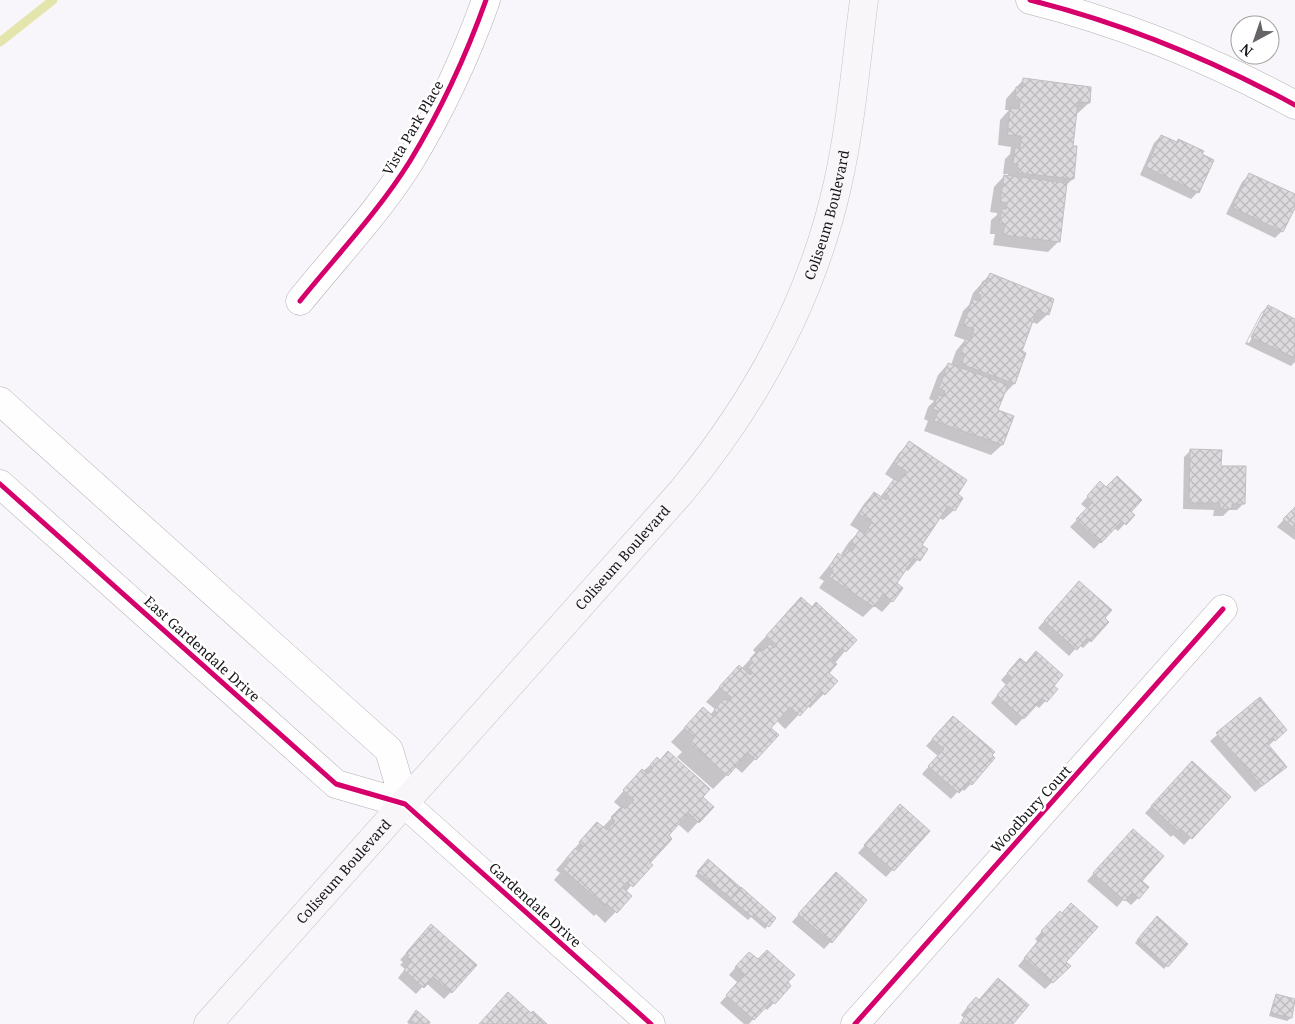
<svg xmlns="http://www.w3.org/2000/svg" width="1295" height="1024" font-family="'Noto Serif',serif">
<defs>
<pattern id="building-cross-hatch" width="8" height="8" patternUnits="userSpaceOnUse" patternTransform="scale(1.25)"><rect width="8" height="8" fill="#dddade"/><path d="M0 0l8 8M0 8l8-8" fill="none" stroke="#bdbabe"/></pattern>
</defs>
<rect width="100%" height="100%" fill="#f9f6fb"/>
<path fill="#0003" fill-rule="evenodd" d="M1023,80L1089,103L1078,113H1075L1072,147L1073,179L1065,186L1058,242L1048,252L993,245L995,234H990L991,220L997,215V213L990,212L994,187L1004,176L1008,177V174H1003L1005,159L1010,154L1011,147L998,145L1000,120L1009,110H1005L1006,99Z
M1161,136L1176,143L1179,140L1201,155L1198,192L1191,199L1140,175L1154,143Z
M1249,175L1295,195V205L1282,231L1275,238L1226,214L1242,182Z
M990,274L1048,314L1037,324L1032,322L1021,352L1014,384L1004,394L997,410L1002,445L991,455L924,431L928,421L924,419L928,407L934,401L929,399L938,375L948,364L951,365L956,351L965,340L954,336L963,311L969,305L973,293Z
M1268,306L1295,320V362L1291,366L1245,344L1261,313ZM1262,313H1265L1249,343L1247,342Z
M909,443L956,494L954,510L943,520L939,518L920,545L927,549L908,571L905,569L895,584L892,601L882,612L874,606L863,617L819,588L824,581L819,578L838,555L841,557L843,555L841,554L849,542L860,531L850,525L864,504L874,493L880,497L894,480L885,474L899,453Z
M1191,450L1220,467L1244,503L1237,510H1229L1223,516H1213L1214,510L1183,509L1184,457Z
M1100,483L1133,515L1118,531L1114,528L1094,549L1070,527L1087,509L1081,504Z
M1295,507V540L1277,527Z
M1072,590L1090,641L1083,648L1079,645L1069,656L1038,628Z
M801,599L845,651L827,673L836,681L810,708L807,706L785,729L776,720L769,728L755,759L742,773L735,767L713,789L677,757L682,752L671,742L703,708L710,715L715,709L706,702L725,681L741,669L756,653L753,650Z
M1013,667L1057,689L1039,708L1035,705L1016,726L991,703L1006,685L1001,680Z
M1260,699L1278,737L1268,746L1278,773L1255,792L1210,741Z
M946,724L971,784L964,791L961,788L951,799L922,774L938,756L926,746Z
M657,759L701,797L698,822L688,833L678,824L626,892L631,896L605,923L596,914L594,916L554,880L560,873L556,870L597,823L602,828L621,808L614,802L632,781Z
M1185,770L1229,797L1184,845L1173,835L1171,837L1145,813Z
M893,813L928,831L886,877L858,853Z
M1126,837L1141,881L1138,898L1131,905L1124,899L1117,907L1087,881Z
M708,861L775,918L765,929L751,917L748,920L695,876Z
M829,880L846,925L824,949L792,922Z
M1053,919L1064,963L1069,966L1045,989L1018,966L1038,942L1035,939Z
M1154,921L1186,944L1164,969L1135,943Z
M424,933L451,992L444,999L426,983L416,994L398,978L405,969L400,965L403,962L400,960Z
M742,960L786,983L774,1003L767,1010L764,1007L749,1024H744L720,1003L738,983L729,975Z
M1277,996L1295,1001L1291,1018L1287,1021L1269,1016L1274,999Z
M969,1005L1011,1024H959L964,1018L961,1015Z
M413,1015L427,1024H409L407,1022Z"/>
<g fill="none" stroke-linecap="round" stroke-linejoin="round">
<path stroke="#e4e5ad" stroke-width="9" d="M0,42L53,0"/>
</g>
<path fill="url(#building-cross-hatch)" stroke="#c0bec2" d="M1023,78L1091,87L1090,103L1078,102L1073,146H1077L1074,179L1017,173L1018,164H1013L1015,148H1020L1021,136L1007,135L1010,108L1019,109L1020,100L1015,99L1016,87H1022Z
M1161,135L1177,142L1178,139L1204,151L1202,154L1214,160L1199,193L1146,167Z
M1249,173L1295,194V208L1283,232L1232,207Z
M1004,175L1067,183L1060,242L1003,235L1005,224L999,223L1002,209H1006L1007,203L1000,202Z
M990,273L1054,299L1049,315L1037,310L1022,351L1026,353L1015,384L961,364L965,355L961,353L966,339L970,341L974,329L963,325L973,299L979,301L981,295L978,294L983,281L986,282Z
M1268,305L1295,319V358L1251,337Z
M948,363L1008,385L998,410L1014,416L1003,445L934,421L938,411L933,409L938,395L943,397L945,391L939,388Z
M909,441L967,480L958,494L963,498L955,511L948,506L922,545L928,549L920,561L914,558L897,583L903,588L893,602L883,594L874,607L829,577L833,570L829,567L838,553L842,556L848,548L852,551L856,546L851,543L860,529L865,533L872,522L859,514L874,492L886,500L889,496L884,493L894,479L899,482L906,471L894,463Z
M1190,449L1222,450L1221,466H1246L1245,504H1232V509H1220V503H1189Z
M1117,476L1142,500L1131,512L1135,515L1126,525L1122,521L1101,543L1076,519L1093,502L1087,496L1100,481L1106,487Z
M1295,507V529L1283,519Z
M1079,581L1112,610L1105,618L1109,622L1091,642L1087,638L1077,650L1044,621Z
M801,597L812,607L816,602L857,640L846,652L842,648L832,660L837,664L829,673L838,681L825,695L821,692L800,716L790,707L771,728L779,735L756,760L748,753L728,776L690,743L695,737L684,728L703,707L714,717L717,713L714,710L724,699L727,701L731,697L719,687L739,665L750,675L752,673L747,669L753,662L750,659L760,648L763,651L770,644L774,648L777,645L766,636Z
M1036,651L1063,675L1054,686L1058,689L1047,702L1042,699L1024,719L997,695L1012,678L1007,673L1020,658L1026,663Z
M1260,697L1287,730L1275,741L1273,738L1267,743L1287,767L1262,786L1216,733Z
M953,716L995,752L992,755L995,758L972,785L969,782L959,793L928,766L944,749L932,739Z
M668,751L710,789L703,797L714,807L699,823L689,813L669,835L672,839L650,863L653,865L633,887L627,882L622,887L632,896L617,913L607,904L605,906L563,869L569,862L566,859L575,848L579,851L583,846L579,842L597,822L607,830L615,821L611,817L622,806L625,809L634,800L623,790L642,769L648,774L653,768L650,765L657,757L660,760Z
M1192,761L1231,797L1192,839L1181,829L1178,831L1151,806Z
M900,804L930,831L894,871L864,845Z
M1133,829L1164,856L1142,881L1149,887L1139,899L1132,893L1125,901L1093,873Z
M708,859L740,887L731,898L697,872Z
M836,872L867,900L832,943L798,914Z
M741,887L776,918L769,927L754,914L752,917L731,899Z
M1071,903L1098,927L1066,962L1071,966L1053,983L1024,958L1044,934L1041,931L1060,911L1062,913Z
M1157,916L1188,944L1168,967L1137,940Z
M431,924L477,965L452,993L433,977L424,988L404,970L411,962L407,958L409,955L406,953Z
M767,950L795,975L788,982L791,986L775,1004L772,1001L754,1020L726,995L744,975L735,967L749,952L758,959Z
M998,978L1029,1005L1013,1024H966L962,1020L970,1010L967,1007L976,997L979,1000Z
M508,992L531,1013L533,1011L547,1024H479Z
M1276,994L1295,999L1292,1018L1271,1013Z
M416,1010L430,1022L429,1024H416L410,1019Z"/>
<g fill="none" stroke-linecap="round" stroke-linejoin="round">
<defs>
<path id="minor" d="M1030,0C1122,23 1212,60 1295,105
M300,301C337,255 379,211 410,161C441,110 466,56 486,0
M0,401L389,750L405,804
M0,484L336,784L405,804L651,1024
M855,1024L1223,609"/>
<g id="major">
<path id="s1" d="M208,1024L682,491C756,401 811,301 837,187C851,126 856,62 864,0"/>
</g>
</defs>
<use href="#minor" stroke="#b2b0b4" stroke-width="29"/>
<use href="#major" stroke="#c5c0c8" stroke-width="29"/>
<use href="#minor" stroke="#fefefe" stroke-width="28"/>
<use href="#major" stroke="#f8f6f9" stroke-width="28"/>
<defs>
<path id="cycleway" d="M1030,0C1122,23 1212,60 1295,105
M300,301C337,255 379,211 410,161C441,110 466,56 486,0
M0,484L336,784L405,804L651,1024
M855,1024L1223,609"/>
</defs>
<use href="#cycleway" stroke="#fff" stroke-width="8"/>
<use href="#cycleway" stroke="#d6006c" stroke-width="5"/>
</g>
<g text-anchor="middle" stroke-width="5" stroke-linejoin="round" paint-order="stroke">
<g font-size="14" fill="#181519" stroke="#fff">
<text transform="translate(413 128) rotate(-60)" y="5">Vista Park Place</text>
<text dy="5" stroke="none"><textPath href="#s1" startOffset="1028">Coliseum Boulevard</textPath></text>
<text dy="5" stroke="none"><textPath href="#s1" startOffset="624">Coliseum Boulevard</textPath></text>
<text transform="translate(202 649) rotate(42)" y="5">East Gardendale Drive</text>
<text transform="translate(1031 809) rotate(-48)" y="5">Woodbury Court</text>
<text dy="5" stroke="none"><textPath href="#s1" startOffset="204">Coliseum Boulevard</textPath></text>
<text transform="translate(535 905) rotate(42)" y="5">Gardendale Drive</text>
</g>
</g>
<g transform="translate(1255 40) rotate(220)"><circle r="24" fill="#ffffff" stroke="#a3a1a3"/>
<path d="M0-4L9 19L0 12L-9 19Z" fill="#676468"/>
<text y="-8" font-size="14" font-weight="bold" text-anchor="middle" fill="#181519">N</text>
</g>
</svg>
